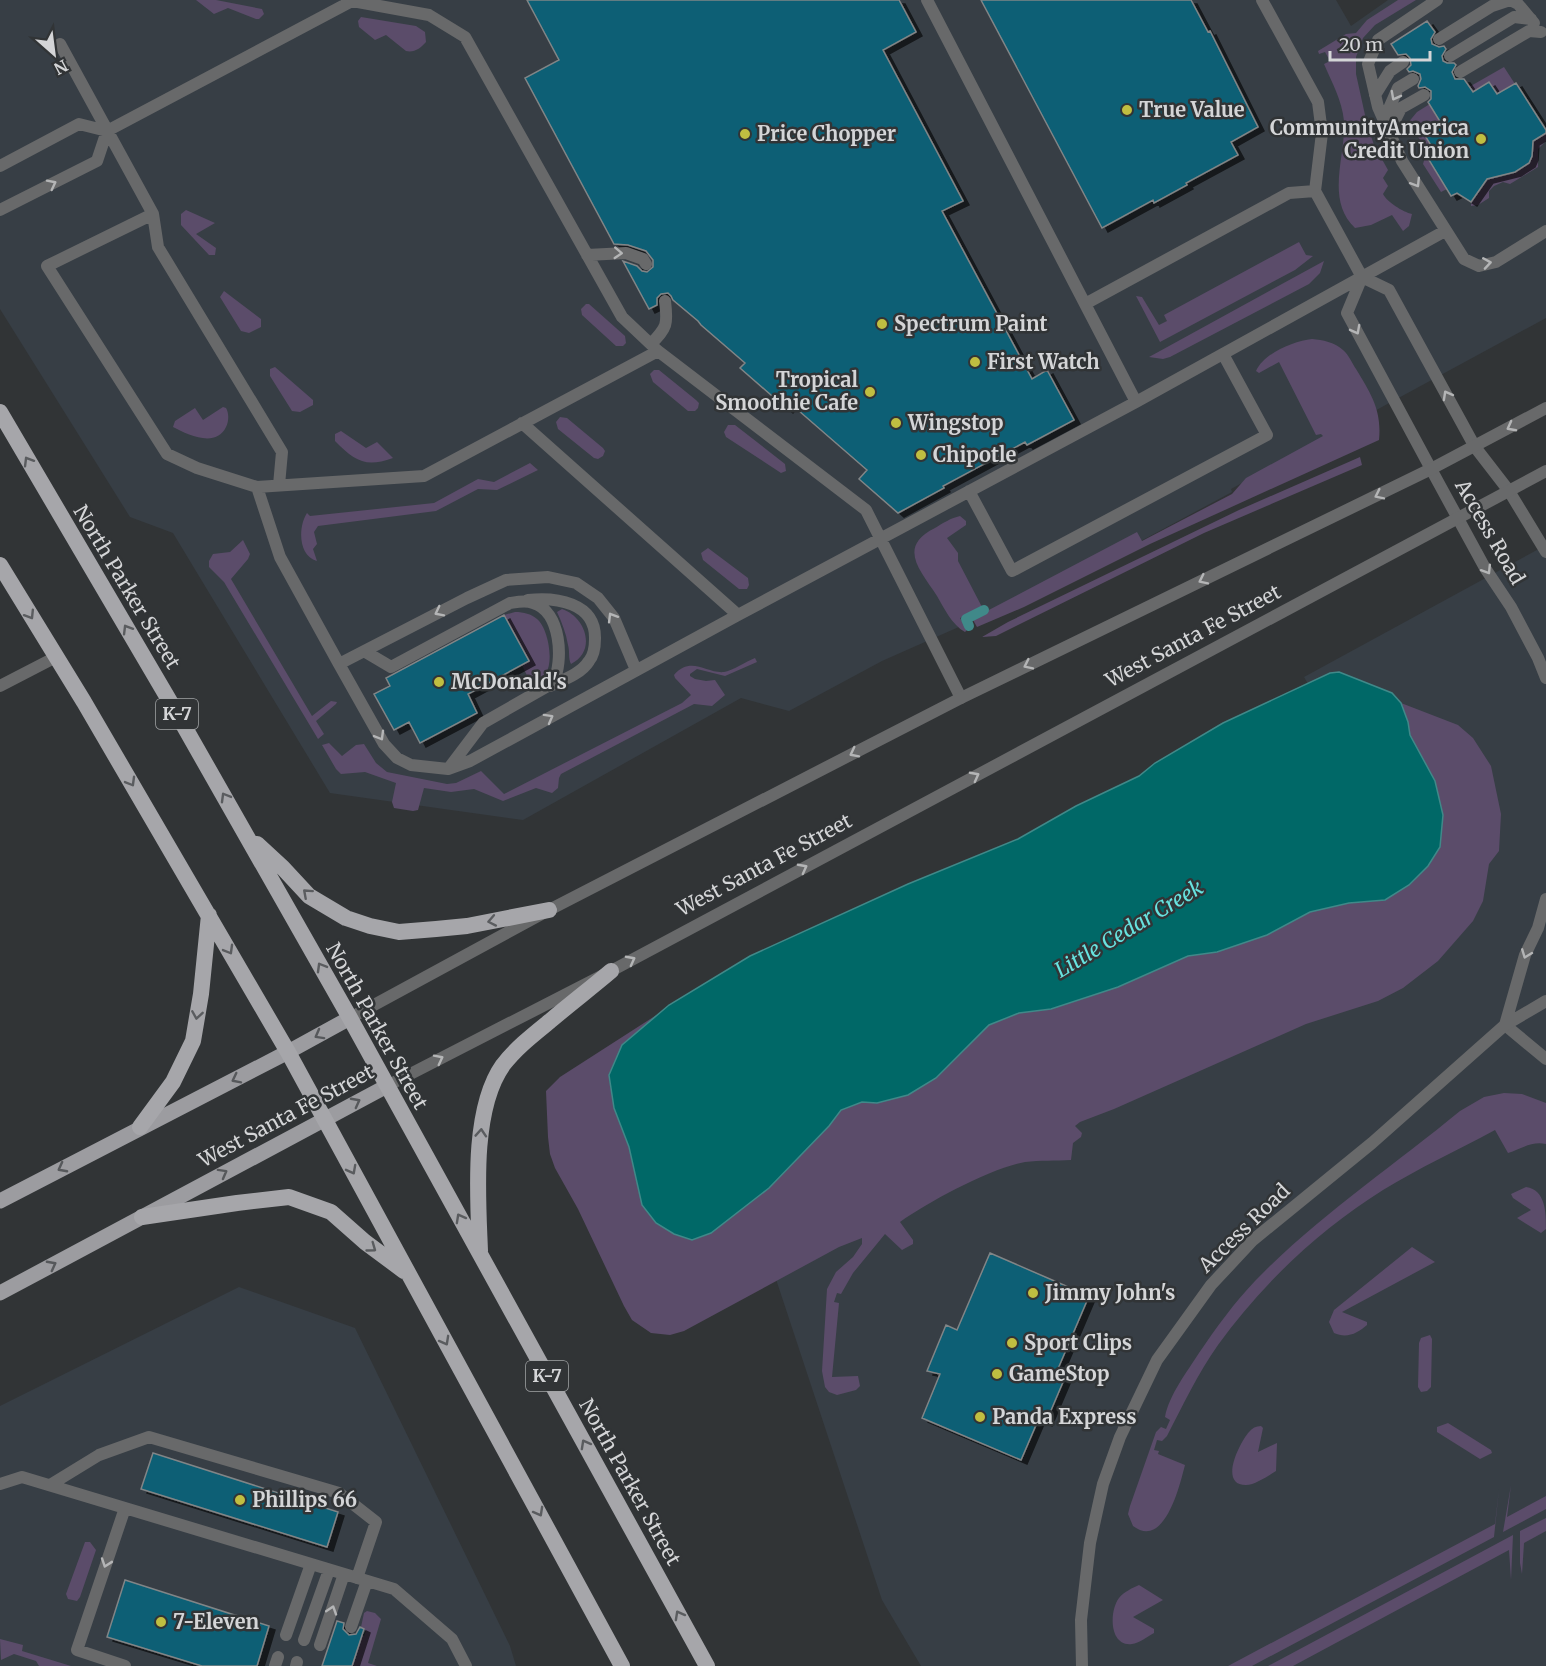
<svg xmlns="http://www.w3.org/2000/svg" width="1546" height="1666" font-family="Merriweather,serif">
<defs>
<filter id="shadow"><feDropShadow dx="6" dy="4" stdDeviation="0" flood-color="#0009"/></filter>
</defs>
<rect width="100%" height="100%" fill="#313436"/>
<path fill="#373e45" d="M0,0H1336L1351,26L1388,0H1546V318L1231,489L1232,492L1085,571L882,661L789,711L741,698L523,820L330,793L173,533L130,517L0,309Z
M1546,545V1666H921L882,1600L695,1034L1321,707L1304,677Z
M239,1287L355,1328L510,1646L516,1666H0V1406Z"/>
<path fill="#5b4c6a" d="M196,0H216L262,9L264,14L259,19H256L228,8L214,14Z
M1398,0H1416L1375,25L1363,38L1356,57V74L1367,124L1374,145L1388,170L1383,178L1388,186L1383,194C1387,202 1403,212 1412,214L1409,226L1403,231L1392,215L1371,225L1355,228C1325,199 1346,157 1344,121C1342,100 1332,83 1324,64L1330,61L1325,52L1319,54L1318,51L1346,34L1356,33L1367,20Z
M361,17L416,26L425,32L426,42C421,48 414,53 406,51L386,35L375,40L359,27L358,21Z
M1504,67L1515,84L1497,95L1489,82L1439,114L1443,122L1424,134L1437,155L1429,161L1447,189L1441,192L1423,164C1428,150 1419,133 1406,126L1407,124L1417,112L1465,82L1469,87Z
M1546,133V141L1538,149V167L1510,184L1503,182L1494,186L1489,191V198L1478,205L1471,206V202L1488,178C1505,177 1528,173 1532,153L1529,144Z
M186,210L215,223L196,234L216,248L215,255H209L181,225V214Z
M1299,242L1306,255L1313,256L1295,270L1160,342L1136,296L1142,297L1159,325L1167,321L1164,315Z
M1324,261L1320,273L1309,284L1170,357L1163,359L1149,357Z
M224,291L261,319V327L249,333L241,331L220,297Z
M586,304H589L625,336L626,343L623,346H616L582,315L581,309Z
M1312,339C1323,340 1334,342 1343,350C1349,355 1352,363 1356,369C1371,394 1382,410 1379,440L1150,544L1024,607L977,627L973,620L985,612L1137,532L1142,541L1232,494L1246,478L1323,436L1321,434L1316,435L1279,362L1259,373L1256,371C1264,353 1294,341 1312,339Z
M275,367L313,400V405L300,412L292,411L270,376V369Z
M654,370H659L696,400L699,403L698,408L695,411H688L653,382L650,374Z
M223,407L226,408C229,413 229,421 226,427C216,448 188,435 173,427L175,421L195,408L203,420Z
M560,417L567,418L603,448L605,451L603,456L598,459L594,458L558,429L556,422Z
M728,425H735L785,464L786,471L781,473L726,437L724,432Z
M341,431L366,448L377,442L393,458C365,468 355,461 335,441V434Z
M1360,457L1362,465L1204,533L996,636L982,637L1008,622L1239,510Z
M530,463L538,470L497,490L478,489L436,511L318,526L314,532L317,544L313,549L317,561C298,556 298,527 307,513L310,516L434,503L478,479L494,482Z
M960,516L966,521V525L947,538L958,553V561L982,607L960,618L967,630L965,632C952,625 944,608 937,596C920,570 897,547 935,528C943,523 951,518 960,516Z
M243,540L250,554L248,559L231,579L312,716L331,701L337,702L336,704L316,721L324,734L318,739L224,582L209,567V561L213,554L230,552Z
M708,548L748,578L749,585L747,589H739L703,560L701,553Z
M562,609C586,617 597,651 571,664C568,658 570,652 568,645C566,633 562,623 557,612Z
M515,612C524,612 531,614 537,619C548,628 554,661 546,673C543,678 537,681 531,684L522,665L504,615Z
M755,658L757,662L725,676L697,669L690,674V676L695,679L706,681L715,680L725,695L712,706L694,704L561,774L559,778L558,788L552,793L536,788L503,801L474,789L451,792L424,788L418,810L413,811L394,808L392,802L396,783L365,772L341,774L336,769L322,745L329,743L342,756L356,745L364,744L376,763L387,772L447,784L456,783L481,771L504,794L682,703L691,695L675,678L674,675C691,655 707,674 724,672C732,671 747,661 755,658Z
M1401,703L1458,725L1473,738L1491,766L1501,814L1499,851L1489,864L1483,901L1473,921L1438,961L1403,988L1378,1001L1306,1024L1114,1109L1080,1122L1075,1126L1082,1133L1081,1137L1073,1143L1071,1160C1055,1161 1040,1160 1025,1162C991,1168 928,1202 900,1222L913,1240V1244L902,1250L885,1234L853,1273L841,1294L837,1293L834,1302L839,1303L832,1377L858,1376L860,1386L856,1390L837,1395L829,1392L825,1387L822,1371L827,1289L836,1272L853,1257L862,1244V1238L839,1247L684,1331L670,1335L651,1333L632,1320L624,1306L578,1209L555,1168L550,1154L548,1137L546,1091L560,1077L658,1014L622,1045L609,1075L614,1108L629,1147L642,1205L769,1188L829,1126L841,1110L862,1102L877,1103L989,1025L1019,1013L1051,1009L1118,987L1188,956L1217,952L1267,935L1310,912L1349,903L1385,900L1435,781L1410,735L1408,722Z
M1504,1093L1522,1094L1546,1103V1144C1531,1141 1521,1149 1508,1153L1495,1130C1458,1150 1419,1168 1383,1190C1319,1230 1262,1284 1218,1345C1198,1373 1183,1405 1167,1436L1162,1441L1157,1440L1154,1450L1159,1451L1158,1454L1185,1465C1180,1484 1165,1550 1133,1526L1128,1514L1130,1506L1156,1432L1161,1427L1166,1429L1170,1420L1165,1417C1169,1395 1187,1372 1199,1353C1216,1328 1234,1303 1255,1281C1317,1217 1392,1167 1460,1111L1484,1097Z
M1526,1187C1546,1190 1546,1213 1546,1229L1541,1233L1517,1218L1531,1210L1513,1198L1511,1194Z
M1412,1247L1435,1262L1342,1312L1367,1322V1325C1358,1333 1347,1339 1334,1333L1329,1322L1334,1310Z
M1430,1335L1432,1339L1431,1387L1427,1391L1421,1392L1418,1387L1419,1343L1421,1338Z
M1448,1423L1491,1450L1492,1453L1480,1459L1437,1432V1427Z
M1261,1426L1263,1428L1258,1452L1277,1443L1276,1471C1268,1476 1255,1485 1246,1485C1218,1485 1240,1442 1249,1432C1252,1428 1256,1426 1261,1426Z
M1511,1485L1507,1517L1546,1496V1509L1503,1532Z
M1499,1489L1494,1537L1252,1666H1228L1495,1524Z
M1546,1518V1531L1524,1543L1522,1574L1520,1563V1531Z
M1513,1535L1511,1580L1509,1550L1293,1666H1268Z
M85,1542H90L96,1550L80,1597L77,1601L68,1599L66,1594Z
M1139,1585L1163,1600L1133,1617L1154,1629V1633C1147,1637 1139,1643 1132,1644C1109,1647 1109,1611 1119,1598C1124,1592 1132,1588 1139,1585Z
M367,1611L375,1613L381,1619L368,1663L377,1666H352L362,1635L364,1636L366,1631L361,1627L364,1613Z
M0,1639L23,1645L22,1651L71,1666H39L36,1661L14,1654L1,1660Z"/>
<path fill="#006867" stroke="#408989" stroke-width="1.5" d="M1339,672L1392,693L1401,703L1408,722L1410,735L1435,781L1443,815L1440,847L1428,866L1409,885L1385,900L1349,903L1310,912L1267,935L1217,952L1188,956L1118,987L1051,1009L1019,1013L989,1025L936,1078L908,1095L877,1103L862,1102L841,1110L829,1126L769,1188L711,1233L692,1240L674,1234L656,1223L642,1205L629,1147L614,1108L609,1075L622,1045L669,1005L750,956L908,884L1018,839L1076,806L1139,776L1155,763L1223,723L1330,673Z"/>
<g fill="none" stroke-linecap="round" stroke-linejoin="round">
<path stroke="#408989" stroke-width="10" d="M969,626L966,619L984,610"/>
</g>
<path fill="#075f75" stroke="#818587" stroke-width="1.5" filter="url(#shadow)" d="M527,0H899L916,32L883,50L963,201L942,211L1032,379L1047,370L1074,420L1027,445L1025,442L943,486L944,488L898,513L859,479L867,470L791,404L787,409L740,368L745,363L701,325L698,321L673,300L671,296L668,293L661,294L657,298V305L649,309L623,261L637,266L642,271L647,272L653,267V260L646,251L628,245L614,244L525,78L559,60Z
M981,0H1191L1208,32L1210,31L1258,127L1231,142L1238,155L1186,183L1187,185L1154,203L1153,200L1102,228Z
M1427,21L1435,32L1431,39L1432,44L1439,47L1444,46L1446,49L1442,56L1443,61L1447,63H1454L1456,65L1452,72L1455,79H1464L1473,92L1489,82L1497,94L1516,83L1546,130V133L1533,141L1532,156L1529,163L1515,172L1487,179L1471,202L1457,193L1451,196L1429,160L1437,155L1424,134L1441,123L1428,102L1431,99V91L1425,87L1419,88L1418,86L1421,79L1420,74L1413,71L1409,72L1407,69L1411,65L1410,58L1406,54L1398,55L1391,44Z
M504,615L529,661L468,694L477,713L420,743L409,722L394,730L374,694L390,686L386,678Z
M990,1253L1089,1296L1057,1371L1066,1375L1046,1422L1039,1418L1021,1460L922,1418L940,1374L927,1371L946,1325L957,1330Z
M153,1453L338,1512L327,1547L141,1489Z
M125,1580L269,1626L257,1666H202L107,1637Z
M337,1621L344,1623L343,1629L349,1635L356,1634L360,1627L364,1629L352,1666H322Z"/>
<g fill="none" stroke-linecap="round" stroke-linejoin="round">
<path stroke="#68696a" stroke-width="12" d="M347,0L429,15L465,37L622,317L658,351L866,510L961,698
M927,0L1136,402
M1262,0L1318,102L1322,133L1315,191L1362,277L1389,290L1475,447
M1437,0L1378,40L1368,64L1378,107L1402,161L1464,259L1479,266L1496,262L1546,231
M1510,0L1518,4L1534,23
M1439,39L1492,6L1510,0
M60,44L153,214L158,247L282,452L279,485
M1450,56L1514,17L1531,19
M1460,72L1529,31L1541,32
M1375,95L1390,71L1403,62
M1384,120L1398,88L1413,79
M1389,132L1401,108L1424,95
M0,166L79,124L107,131L352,1
M0,210L97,161L107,131
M153,214L47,266L167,454L197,468L257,487L424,476L658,351
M587,255L626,253L643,259L646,264
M1362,277L1347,313L1431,469
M1085,304L1289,193L1315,191
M651,344C667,327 668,325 665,301
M522,423L738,615
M257,487L280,557L339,664
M969,491L1012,571L1267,435L1223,354
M528,600C555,597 596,602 595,639C595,646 594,655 589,661C581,674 563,680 550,686
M364,651L391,667L510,603C517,602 526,600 533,603C561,611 564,661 553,683L483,723L449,768
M636,670L614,618L598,598L576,583L548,577L506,580L467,598L339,664L384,744L397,758L411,765L448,769L470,761L738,615L1136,402L1445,231
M0,686L56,657
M1505,1025L1546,1059
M0,1484L22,1477L394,1589L452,1639L466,1666
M50,1485L99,1455L149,1437L339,1493L376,1522L357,1578
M351,1627L367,1581
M286,1635L311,1564
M304,1640L329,1570
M320,1645L344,1574
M125,1666L77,1650L125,1508
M275,1666L278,1657
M296,1666L297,1662"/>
<path stroke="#68696a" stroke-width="12" d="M1475,447L1509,491L1546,552
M1431,469L1485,568L1511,607L1538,658L1546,678
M1505,1025L1525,955L1538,928L1546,899
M1082,1666L1081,1620L1090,1543L1103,1484L1120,1437L1157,1360L1211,1285L1253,1240L1372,1143L1505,1025L1546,1001"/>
<path stroke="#68696a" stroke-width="12" d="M350,1018L549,910L961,698L1431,469L1546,408
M387,1086L611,971L1546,471"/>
<path stroke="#9c9ca0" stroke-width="15" d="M0,1201L288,1052L350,1018
M0,1293L387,1086"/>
<path stroke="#a6a6aa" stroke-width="16" d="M0,412L172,705L350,1018L707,1666
M0,565L84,702L288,1052L622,1666
M257,844L283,868L309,896L346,918L370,926L399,932L436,929L467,926L549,910
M140,1127L173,1082L193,1041L201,994L209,915
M142,1217L237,1203L289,1197L331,1212L365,1242L404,1271
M480,1251C478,1198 471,1110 503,1065C516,1048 534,1034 550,1021C570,1004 591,988 611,971"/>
</g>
<defs><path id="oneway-chevron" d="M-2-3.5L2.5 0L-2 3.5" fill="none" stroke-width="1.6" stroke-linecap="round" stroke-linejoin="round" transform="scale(1.5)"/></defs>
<g stroke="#b4b5b6">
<use href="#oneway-chevron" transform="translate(1395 96) rotate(118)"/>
<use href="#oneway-chevron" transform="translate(1416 183) rotate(58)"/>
<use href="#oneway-chevron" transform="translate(52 184) rotate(-27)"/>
<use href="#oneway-chevron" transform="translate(618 253) rotate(3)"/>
<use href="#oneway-chevron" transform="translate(1487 263) rotate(-9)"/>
<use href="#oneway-chevron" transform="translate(1356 330) rotate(62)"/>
<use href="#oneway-chevron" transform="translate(1447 395) rotate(-119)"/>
<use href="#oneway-chevron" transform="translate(1511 427) rotate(152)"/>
<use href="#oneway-chevron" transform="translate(1379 495) rotate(154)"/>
<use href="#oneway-chevron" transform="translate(1487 570) rotate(58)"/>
<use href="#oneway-chevron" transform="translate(1203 580) rotate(154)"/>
<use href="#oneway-chevron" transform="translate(439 612) rotate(153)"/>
<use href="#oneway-chevron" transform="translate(612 617) rotate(-121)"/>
<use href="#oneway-chevron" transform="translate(1028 665) rotate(154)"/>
<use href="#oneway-chevron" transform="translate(549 718) rotate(-29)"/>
<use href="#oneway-chevron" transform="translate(380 736) rotate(60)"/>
<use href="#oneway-chevron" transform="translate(854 753) rotate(153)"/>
<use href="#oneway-chevron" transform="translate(975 776) rotate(-28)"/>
<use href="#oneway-chevron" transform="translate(803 868) rotate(-28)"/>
<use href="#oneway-chevron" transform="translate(1526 954) rotate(111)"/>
<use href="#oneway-chevron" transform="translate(631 960) rotate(-28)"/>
<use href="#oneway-chevron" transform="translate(439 1059) rotate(-27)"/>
<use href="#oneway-chevron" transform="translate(106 1563) rotate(109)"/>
<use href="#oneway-chevron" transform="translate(332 1610) rotate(-72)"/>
</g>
<g stroke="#5a5c5f">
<use href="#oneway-chevron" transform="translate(28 461) rotate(-121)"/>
<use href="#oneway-chevron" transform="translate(30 615) rotate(58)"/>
<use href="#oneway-chevron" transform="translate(127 629) rotate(-121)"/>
<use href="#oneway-chevron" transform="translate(131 782) rotate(60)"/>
<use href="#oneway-chevron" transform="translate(225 797) rotate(-120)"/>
<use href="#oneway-chevron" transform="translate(307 893) rotate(-138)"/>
<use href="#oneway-chevron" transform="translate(492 921) rotate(169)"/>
<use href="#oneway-chevron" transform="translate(229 950) rotate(60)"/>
<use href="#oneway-chevron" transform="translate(321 967) rotate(-120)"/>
<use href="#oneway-chevron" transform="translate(197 1015) rotate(99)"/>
<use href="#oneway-chevron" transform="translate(481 1133) rotate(-86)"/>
<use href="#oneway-chevron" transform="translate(352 1170) rotate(62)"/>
<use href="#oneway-chevron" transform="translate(460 1218) rotate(-119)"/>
<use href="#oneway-chevron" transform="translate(372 1248) rotate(36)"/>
<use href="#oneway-chevron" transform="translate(445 1341) rotate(61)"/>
<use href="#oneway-chevron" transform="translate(585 1444) rotate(-119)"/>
<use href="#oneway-chevron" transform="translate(539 1512) rotate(61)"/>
<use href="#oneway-chevron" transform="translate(679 1615) rotate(-119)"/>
</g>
<g stroke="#56585b">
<use href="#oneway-chevron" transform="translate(319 1035) rotate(151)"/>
<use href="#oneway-chevron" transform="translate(236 1079) rotate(153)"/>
<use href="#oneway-chevron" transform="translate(356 1102) rotate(-28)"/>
<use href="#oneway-chevron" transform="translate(62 1168) rotate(152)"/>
<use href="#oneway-chevron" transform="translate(223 1173) rotate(-29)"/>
<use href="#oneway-chevron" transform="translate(52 1265) rotate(-28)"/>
</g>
<g fill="#c0be41" stroke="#313436" stroke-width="2">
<circle cx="1127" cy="110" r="6"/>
<circle cx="745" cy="134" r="6"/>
<circle cx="1481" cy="139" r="6"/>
<circle cx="882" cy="324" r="6"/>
<circle cx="975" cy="362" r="6"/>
<circle cx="870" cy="392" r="6"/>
<circle cx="896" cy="423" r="6"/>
<circle cx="921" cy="455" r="6"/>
<circle cx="439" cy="682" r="6"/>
<circle cx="1033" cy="1293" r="6"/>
<circle cx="1012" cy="1343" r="6"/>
<circle cx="997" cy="1374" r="6"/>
<circle cx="980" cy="1417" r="6"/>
<circle cx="240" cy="1500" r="6"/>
<circle cx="161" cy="1622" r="6"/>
</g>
<g text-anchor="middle" stroke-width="5" stroke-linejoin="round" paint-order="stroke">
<g fill="#313436" stroke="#a3a5a7" stroke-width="1.5">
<rect x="156" y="699" width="42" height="30" rx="4.5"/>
<rect x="526" y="1361" width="42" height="30" rx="4.5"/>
</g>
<g font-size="18" font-weight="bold" fill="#d4d5d7">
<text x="177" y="720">K-7</text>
<text x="547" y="1382">K-7</text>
</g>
<g font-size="20" font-weight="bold" fill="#d4d5d7" stroke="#313436" text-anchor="start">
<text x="1139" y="117">True Value</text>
<text x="1469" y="135" text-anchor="end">CommunityAmerica<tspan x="1469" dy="23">Credit Union</tspan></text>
<text x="757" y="141">Price Chopper</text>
<text x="894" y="331">Spectrum Paint</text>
<text x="987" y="369">First Watch</text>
<text x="858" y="387" text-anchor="end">Tropical<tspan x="858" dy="23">Smoothie Cafe</tspan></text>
<text x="908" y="430">Wingstop</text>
<text x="933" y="462">Chipotle</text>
<text x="451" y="689">McDonald's</text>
<text x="1045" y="1300">Jimmy John's</text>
<text x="1024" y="1350">Sport Clips</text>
<text x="1009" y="1381">GameStop</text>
<text x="992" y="1424">Panda Express</text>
<text x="252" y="1507">Phillips 66</text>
<text x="173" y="1629">7-Eleven</text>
</g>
<g font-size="20" fill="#d4d5d7" stroke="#313436">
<text transform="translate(1490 532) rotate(60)" y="7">Access Road</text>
<text transform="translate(127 587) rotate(59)" y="7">North Parker Street</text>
<text transform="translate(1193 636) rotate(-28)" y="7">West Santa Fe Street</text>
<text transform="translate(764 865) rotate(-28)" y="7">West Santa Fe Street</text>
<text transform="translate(377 1026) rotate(61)" y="7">North Parker Street</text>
<text transform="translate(286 1116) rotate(-28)" y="7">West Santa Fe Street</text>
<text transform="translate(1244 1228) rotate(-44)" y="7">Access Road</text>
<text transform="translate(630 1482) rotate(61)" y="7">North Parker Street</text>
</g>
<g font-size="21" font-style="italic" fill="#67e3e0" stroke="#313436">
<text transform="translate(1129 929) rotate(-31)" y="7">Little Cedar Creek</text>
</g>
</g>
<g transform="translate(54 54) rotate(152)" stroke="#313436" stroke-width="4.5" paint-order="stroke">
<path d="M0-4.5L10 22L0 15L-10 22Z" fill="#d4d5d7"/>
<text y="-9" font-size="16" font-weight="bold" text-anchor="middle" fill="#d4d5d7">N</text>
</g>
<path d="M1330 51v9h100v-9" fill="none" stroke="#d4d5d7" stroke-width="3"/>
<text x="1339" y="51" font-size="18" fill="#d4d5d7" stroke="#313436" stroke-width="4.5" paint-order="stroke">20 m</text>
</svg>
